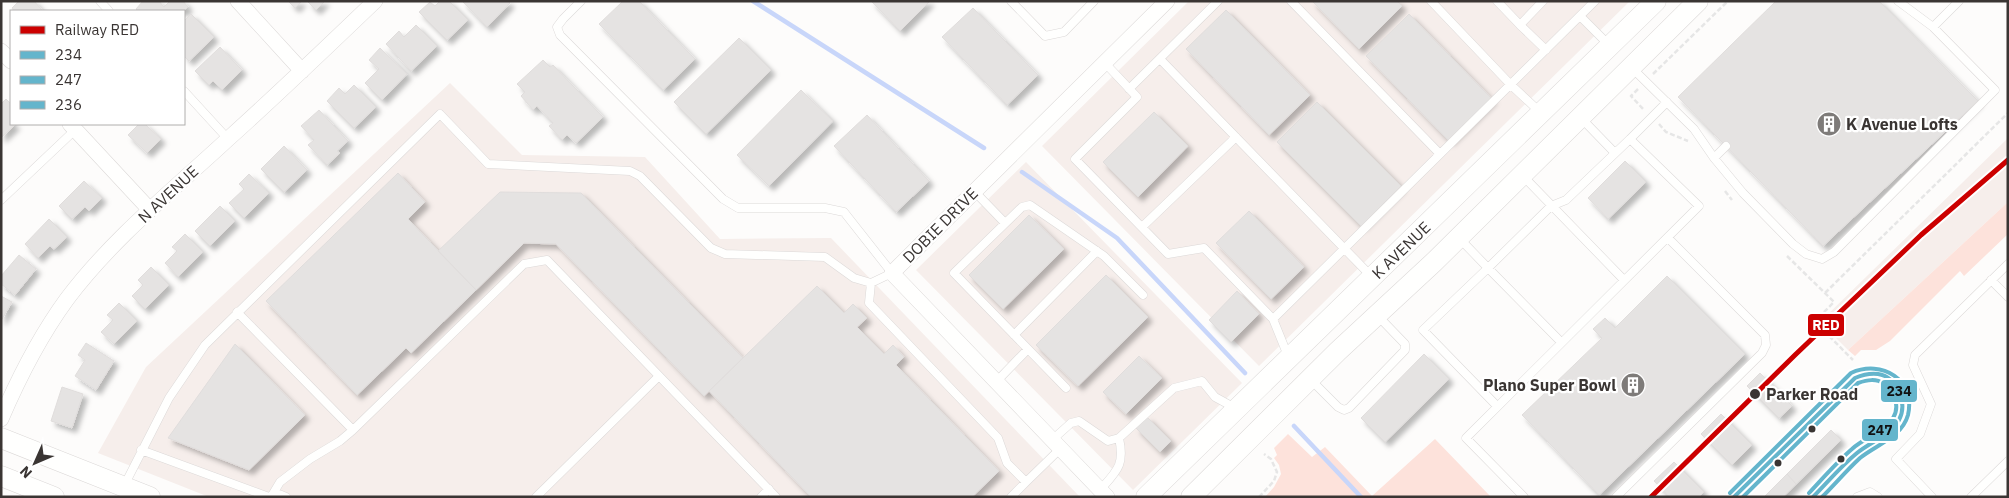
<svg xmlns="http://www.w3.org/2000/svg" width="2009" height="498" font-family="'IBM Plex Sans',sans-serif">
<defs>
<filter id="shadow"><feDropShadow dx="4.5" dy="4.5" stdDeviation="2.5" flood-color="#0004"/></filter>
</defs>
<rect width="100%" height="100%" fill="#fdfcfb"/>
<path fill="#f6eeeb" d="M1189,1H1630L1259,366L1042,146Z
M450,83L522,155L645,157L720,239L831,238L1080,497H209L98,453L146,367Z
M2008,138V202L1848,350L1820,322Z
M1026,162L1242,383L1133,490L916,270Z"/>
<path fill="#fde2db" d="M2008,202V234L1964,276L1960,271L1890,341L1876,350H1861L1855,356L1848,350Z
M1288,434L1312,457L1325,447L1372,496L1435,439L1491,497H1265L1274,487L1281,474L1279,465L1274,458L1277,455L1274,448Z"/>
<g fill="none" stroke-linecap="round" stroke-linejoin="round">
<path stroke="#c8d6fa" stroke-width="4.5" d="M753,1L984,148
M1022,172L1117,238L1245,373
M1294,426L1361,497"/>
</g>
<path fill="#e5e3e2" stroke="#e0dddc" filter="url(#shadow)" d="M19,1H34L43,11H14L12,8Z
M143,1H159L164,7L170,1H183L188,7L184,11H138L136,9Z
M288,1H302L295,8Z
M307,1H325L316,10Z
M440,1H449L468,20L447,40L419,12L430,2L435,6Z
M462,1H508L510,3L487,27Z
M623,1H639L695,59L663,90L599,24Z
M871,1H930L900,31Z
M1312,1H1397L1402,6L1359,49Z
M1776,1H1879L1978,101L1823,246L1678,97Z
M973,8L1038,75L1007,105L942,37Z
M1226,10L1310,95L1269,135L1186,49Z
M191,14L214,37L189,61L184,56V21Z
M1409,14L1492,99L1449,141L1366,56Z
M416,25L437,46L411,71L386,44L399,31L404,37Z
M739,38L771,70L706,134L674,102Z
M220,47L242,70L222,90L213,81L209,85L195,71Z
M380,48L407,74L382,100L365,83L379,69L369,60Z
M543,60L550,67L553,65L603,117L576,143L567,135L562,140L549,126L553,123L537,106L533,110L521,96L525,92L517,84Z
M354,85L376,107L354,128L327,101L339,88L345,94Z
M801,90L833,121L769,186L737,155Z
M6,99L11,104V124H16L1,138V104Z
M1317,102L1401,186L1361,226L1277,142Z
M319,110L348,141L337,151L340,153L327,165L308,145L314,140L301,126Z
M1154,112L1188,146L1138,197L1103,162Z
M867,115L929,181L896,212L834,146Z
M139,124H145L161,139L147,153L128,135Z
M284,146L307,170L284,192L261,169Z
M1625,161L1646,182L1608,219L1588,198Z
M398,173L425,202L408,219L476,290L411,353L406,348L357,395L266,301Z
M249,174L269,193L244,218L229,203L244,189L239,184Z
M84,181L102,198L89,211L85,207L72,219L59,206Z
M500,192L581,193L743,358L704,396L556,244L524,243L476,290L438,251Z
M220,206L235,221L210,246L195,231Z
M1249,211L1304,267L1271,299L1216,243Z
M1029,215L1064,249L1003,309L969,275Z
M49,219L67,237L54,249L50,246L38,258L25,244Z
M185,234L203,252L178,277L165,263L177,251L172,247Z
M19,255L36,269L15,295L1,284V276Z
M151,267L169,285L145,309L132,296L143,285L138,280Z
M1106,275L1148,317L1078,386L1036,345Z
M1667,276L1745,354L1599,495L1522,415L1602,338L1593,329L1605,318L1615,328Z
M817,286L844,313L853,304L867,318L857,327L884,354L893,345L904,357L896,365L999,471L972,497H811L709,391Z
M1237,291L1259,314L1231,342L1209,320Z
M1,296L12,302L1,321Z
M119,303L137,321L114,344L101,332L113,320L107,315Z
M86,343L114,361L96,390L75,376L85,360L78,355Z
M235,344L305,415L249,470L168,438Z
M1424,354L1449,379L1385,442L1361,418Z
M1139,356L1162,378L1126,414L1103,392Z
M1760,373L1792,406L1779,418L1747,386Z
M62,387L83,394L72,428L51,421Z
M1721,414L1752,445L1732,465L1701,434Z
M1147,417L1171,441L1160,452L1136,428Z
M1831,430L1841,440L1783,497H1764Z
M1674,462L1704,492L1699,497H1669L1654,481Z
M1787,474L1796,484L1783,497H1764Z"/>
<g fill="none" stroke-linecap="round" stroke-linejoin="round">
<defs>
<path id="service" d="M100,1L109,11
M1011,1L1045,36L1064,32L1094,1
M1291,1L1440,154
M1431,1L1511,85L1540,112
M1497,1L1520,25L1543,1
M1580,16L1609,45
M1520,25L1546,50
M1933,27L1959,1
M1160,59L1371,276
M1104,62L1137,97L1075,159L1168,254L1204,248L1273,319L1595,1
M1632,68L1694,129L1714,158L1743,193L1793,244L1806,254L1822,259L1834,252L1995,90L1933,27L1898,1
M1129,89L1218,1
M184,91L228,139
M1581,118L1614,152
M1630,139L1667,102
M1714,158L1726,146
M1523,176L1624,280
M974,191L1005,223
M1,200L75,130
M1142,227L1236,137
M1460,239L1488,268L1423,330L1497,406
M1991,280L2008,297
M871,283L869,303L998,438L1007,463L1026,482L1011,497
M237,312L353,430
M1273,319L1288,356
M1014,335L1097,251
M1310,379L1338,407L1344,410L1349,408L1405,350V344L1377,315
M996,382L1028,349
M1066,388L954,273L1022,207L1030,205L1104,256L1143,295
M1052,440L1071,423L1079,421L1108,441L1119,438L1174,388L1202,381L1215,397L1235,408
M141,450L269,497
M1026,482L1060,449
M124,486L169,398L205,345L440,114L488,164L630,171L640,176L711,248L725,254L825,257L854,278L871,283L892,273L844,212L825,208H738L723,199L560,35L557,27L563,19L581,1
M1100,490C1117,471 1125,465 1119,438
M274,492L286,497
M271,497L280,482L310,459L340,441L353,430L524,264L547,260L776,497
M536,497L659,376
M761,497L769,489
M1524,497L1466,438L1699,206L1630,139L1566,200L1551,206L1488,268L1561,342
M1616,497L1762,353L1766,345L1765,335L1668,238
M1734,497L1855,378C1863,375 1873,372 1881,375C1898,381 1908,405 1899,420C1891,434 1875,438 1863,448C1845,462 1829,481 1813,497
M1857,497L1870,492L1878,497
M1932,497L1896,459L1920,434L1931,404L1913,365L1915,355L2008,264
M1971,497L2008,461"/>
<path id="minor" d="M238,1L302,71
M1,51L11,61
M70,124L150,210
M1,419C19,377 40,336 67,299C112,239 173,190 228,139C278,94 326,48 375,1
M1107,497L892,273L1167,1"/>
<path id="secondary" d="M1,438L150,497
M1,476L54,497
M1146,497L1656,1
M1191,497L1338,351L1434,262L1698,1"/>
</defs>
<use href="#service" stroke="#dcd9d8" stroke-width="9"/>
<use href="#minor" stroke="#dcd9d8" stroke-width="16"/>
<use href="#secondary" stroke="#dcd9d8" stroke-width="21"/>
<path stroke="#e6e6e6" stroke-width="2.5" stroke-dasharray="5 2.5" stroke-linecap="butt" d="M1653,74L1728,1
M1638,89L1631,96L1644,110
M1659,124L1666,132L1688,141
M1725,191L1732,200
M1787,256L1834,302L1810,326L1814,331L1819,326L1853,360
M1825,293L2008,113
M1259,497L1274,481L1277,472L1271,459L1264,454"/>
<use href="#service" stroke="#fffffe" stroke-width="8"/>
<use href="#minor" stroke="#fffffe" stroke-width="15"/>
<use href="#secondary" stroke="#fffffe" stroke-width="20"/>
<defs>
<path id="bus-1" d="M1734,497L1855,378C1862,375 1870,373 1878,374C1897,377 1908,403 1899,420C1891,435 1870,442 1857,453C1841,466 1828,482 1813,497"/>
<path id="bus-2" d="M1743,497L1858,383C1867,380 1876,378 1884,384C1895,391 1900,407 1893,418C1884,432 1864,438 1852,449C1837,462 1823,478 1809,493"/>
<path id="bus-3" d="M1730,493L1851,373C1882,359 1916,380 1908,415C1902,437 1876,445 1860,458C1847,470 1835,484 1822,497"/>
</defs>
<use href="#bus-1" stroke="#fff" stroke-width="8"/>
<use href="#bus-2" stroke="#fff" stroke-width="8"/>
<use href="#bus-3" stroke="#fff" stroke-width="8"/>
<use href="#bus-1" stroke="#64b5cc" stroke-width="4"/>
<use href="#bus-2" stroke="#64b5cc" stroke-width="4"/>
<use href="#bus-3" stroke="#64b5cc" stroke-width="4"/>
<defs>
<path id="rail-1" d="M1651,497L1795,355L1921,235L2008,160"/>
</defs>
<use href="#rail-1" stroke="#fff" stroke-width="9"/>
<use href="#rail-1" stroke="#c00" stroke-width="5"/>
</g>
<defs>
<symbol id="building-disc" viewBox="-11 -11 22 22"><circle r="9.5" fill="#7e7b79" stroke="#fff"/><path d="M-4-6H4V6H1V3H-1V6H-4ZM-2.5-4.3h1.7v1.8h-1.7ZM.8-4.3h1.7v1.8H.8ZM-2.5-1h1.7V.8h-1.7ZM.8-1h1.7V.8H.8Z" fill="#fff"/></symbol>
</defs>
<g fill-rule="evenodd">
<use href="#building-disc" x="1815" y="110" width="28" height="28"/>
<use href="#building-disc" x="1619" y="371" width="28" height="28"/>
</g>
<g fill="#3a3533" stroke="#fff" stroke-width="2">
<circle cx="1755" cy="394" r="6"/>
<circle cx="1812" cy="429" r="4.5"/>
<circle cx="1841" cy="459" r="4.5"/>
<circle cx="1778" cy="463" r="4.5"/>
</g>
<g text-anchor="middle" stroke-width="4.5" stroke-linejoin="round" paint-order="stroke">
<g font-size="16" font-weight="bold" fill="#3a3533" stroke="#fff" text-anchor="start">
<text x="1846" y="130">K Avenue Lofts</text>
<text x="1616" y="391" text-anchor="end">Plano Super Bowl</text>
</g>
<g font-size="16" fill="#3a3533" stroke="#fff">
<text transform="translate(168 194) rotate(-43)" y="6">N AVENUE</text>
<text transform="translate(940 225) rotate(-45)" y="6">DOBIE DRIVE</text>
<text transform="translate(1401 250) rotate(-44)" y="6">K AVENUE</text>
</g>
<g font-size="16" font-weight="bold" fill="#3a3533" stroke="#fff" text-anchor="start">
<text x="1766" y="400">Parker Road</text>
</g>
</g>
<g stroke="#fff" stroke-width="2">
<rect x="1807" y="313" width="38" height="24" rx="5" fill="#c00"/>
<rect x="1880" y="379" width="38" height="24" rx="5" fill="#64b5cc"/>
<rect x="1861" y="418" width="38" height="24" rx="5" fill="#64b5cc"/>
</g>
<g font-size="14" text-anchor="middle" font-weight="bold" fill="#fff">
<text x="1826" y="330">RED</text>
</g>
<g font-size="14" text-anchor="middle" font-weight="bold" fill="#111">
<text x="1899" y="396">234</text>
<text x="1880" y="435">247</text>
</g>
<rect width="2009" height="498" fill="none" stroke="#3a3533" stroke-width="5"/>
<rect x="10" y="10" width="175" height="115" fill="#ffffff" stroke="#b0aead"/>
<rect x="20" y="26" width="25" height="8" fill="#cc0000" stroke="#b0aead"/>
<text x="55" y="35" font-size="15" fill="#3a3533">Railway RED</text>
<rect x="20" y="51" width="25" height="8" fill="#64b5cc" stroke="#b0aead"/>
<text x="55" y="60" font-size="15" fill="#3a3533">234</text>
<rect x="20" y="76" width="25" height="8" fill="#64b5cc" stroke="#b0aead"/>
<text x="55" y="85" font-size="15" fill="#3a3533">247</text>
<rect x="20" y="101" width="25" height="8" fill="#64b5cc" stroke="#b0aead"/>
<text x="55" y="110" font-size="15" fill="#3a3533">236</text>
<g transform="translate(35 463) rotate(225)" stroke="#ffffff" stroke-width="4" paint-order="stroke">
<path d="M0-4L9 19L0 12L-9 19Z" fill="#3a3533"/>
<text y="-8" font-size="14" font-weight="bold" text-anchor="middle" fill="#3a3533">N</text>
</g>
</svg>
